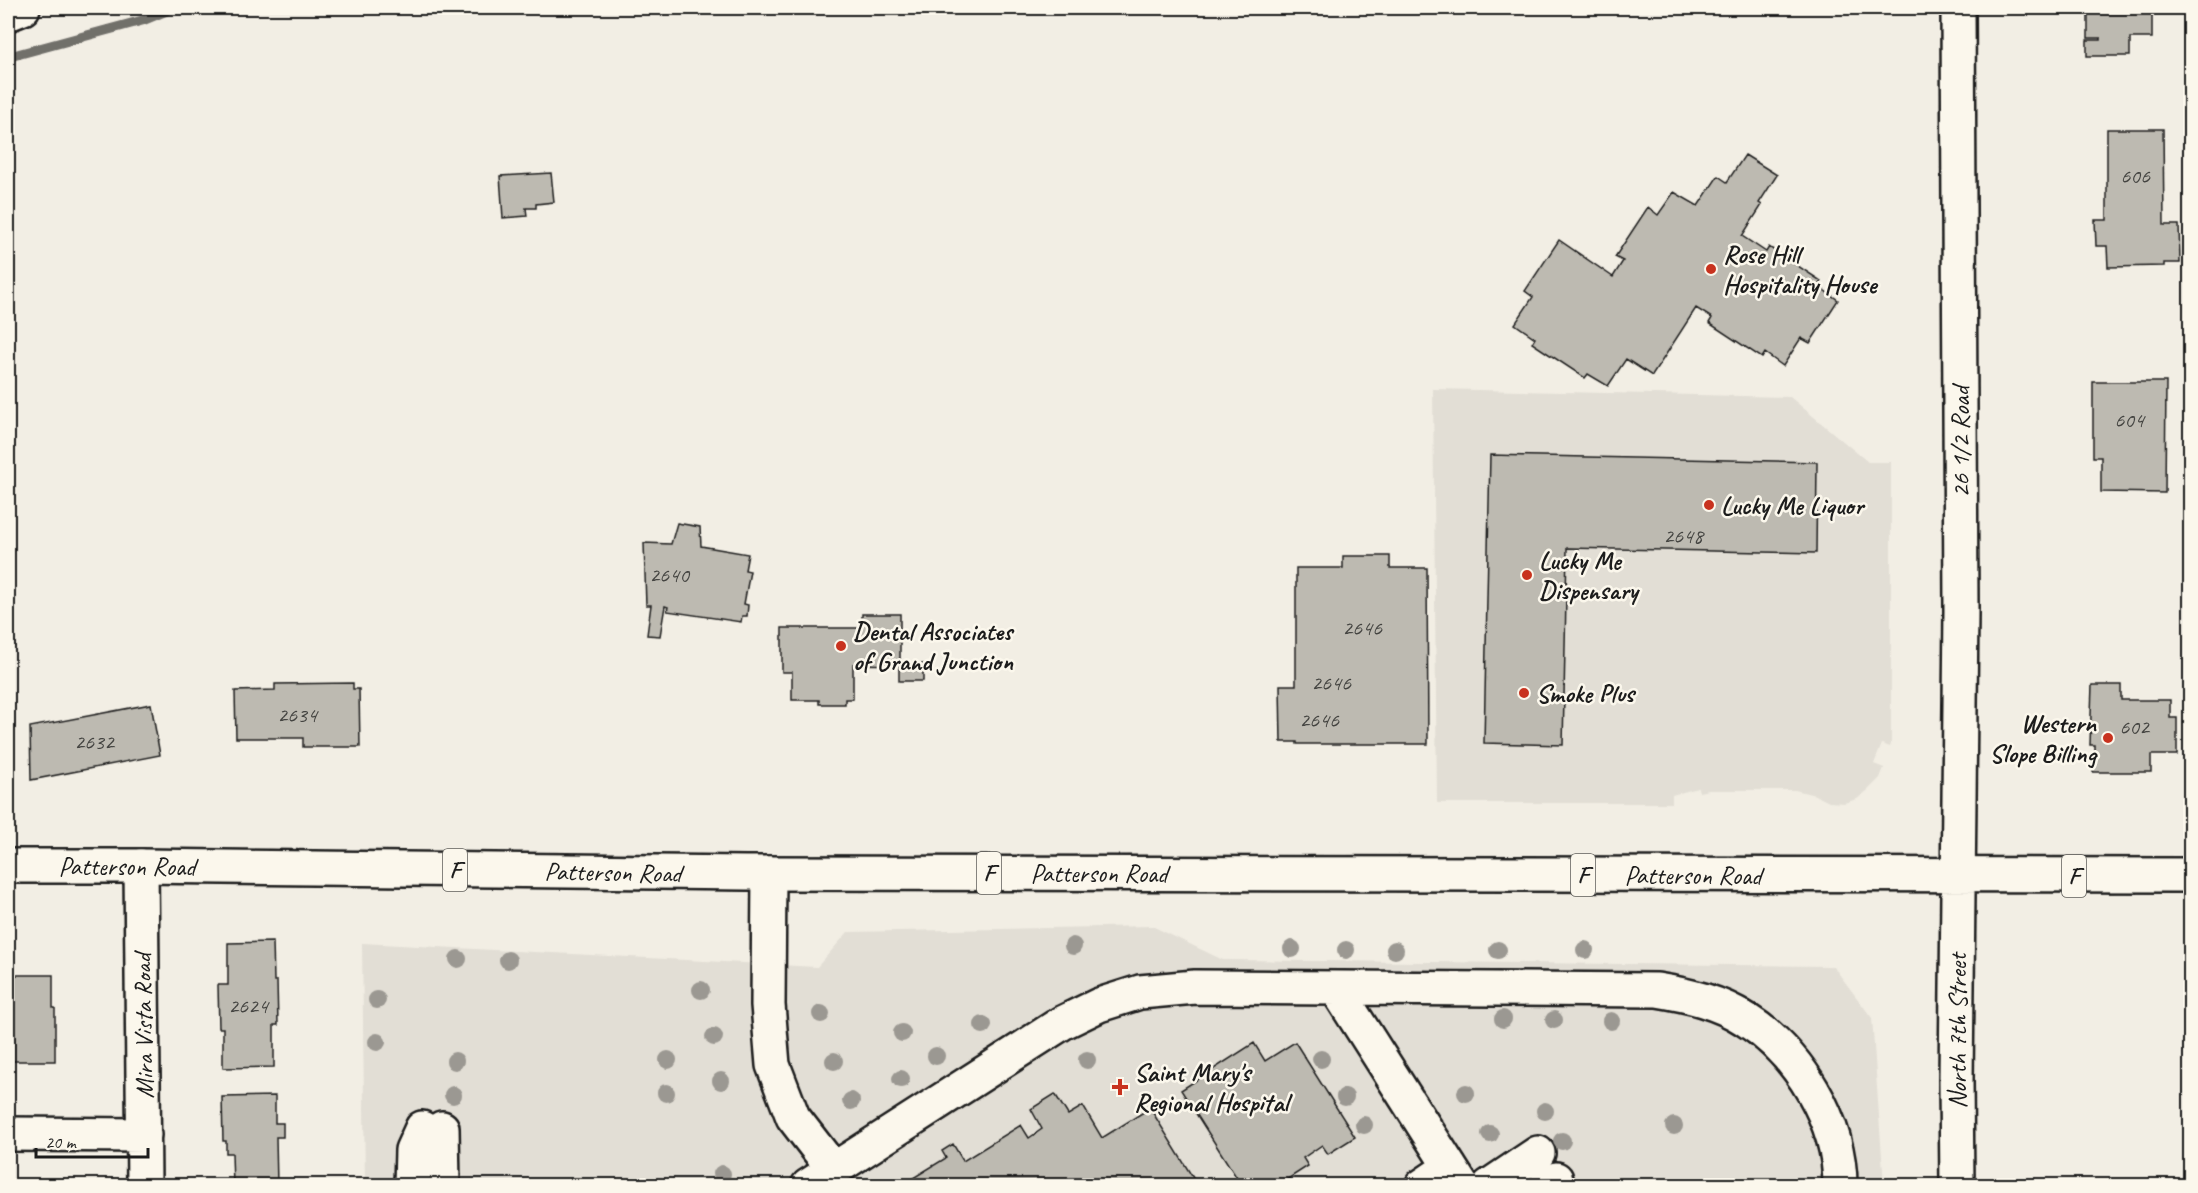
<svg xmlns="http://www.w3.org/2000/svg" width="2198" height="1193" font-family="Caveat,sans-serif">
<rect width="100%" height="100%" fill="#f2eee4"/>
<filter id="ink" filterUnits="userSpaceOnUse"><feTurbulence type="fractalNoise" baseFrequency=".0167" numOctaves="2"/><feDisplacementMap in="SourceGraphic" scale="12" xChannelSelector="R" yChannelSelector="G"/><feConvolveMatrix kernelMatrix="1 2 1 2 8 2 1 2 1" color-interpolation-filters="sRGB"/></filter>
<g filter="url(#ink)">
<path fill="#e2ded5" d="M1433,389L1790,397L1868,462H1891V744L1890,747L1882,744L1874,764L1884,768L1880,778L1867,791L1857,799L1844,803L1829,802L1815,795L1795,790H1709L1699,792L1698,788L1672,795V803H1437Z
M1152,926L1223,960L1833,966L1872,1018L1884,1185H365L362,943L817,967L848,932Z"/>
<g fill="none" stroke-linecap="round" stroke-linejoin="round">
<path stroke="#716f6b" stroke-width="10" d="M8,57L144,20L173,8"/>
</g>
<path fill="#bdbab1" stroke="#1c1c1c" stroke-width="1.5" d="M2088,8H2152V38H2130V56H2087V40H2101V38H2088Z
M2107,129H2163L2164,225H2179L2180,263H2164V266L2108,267L2107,246H2096L2095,220H2107Z
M1745,155L1777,175L1759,203L1762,205L1742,236L1766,252L1769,247L1821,281L1818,286L1838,300L1810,343L1801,338L1783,366L1765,353L1762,358L1709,323L1712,318L1696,308L1652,376L1626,359L1608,386L1588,374L1585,378L1532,343L1535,338L1515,324L1533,297L1525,291L1559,240L1613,277L1623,261L1615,257L1648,207L1658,215L1674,192L1698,206L1718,176L1727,182Z
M551,173L554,202L536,204V208H526L527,216L503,218L500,176Z
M2093,382H2166L2165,493L2101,492V457H2093Z
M1490,455L1817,462L1816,553L1567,548L1563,745L1484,743Z
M677,523L700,527L701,546L748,554L745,570L750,571L744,604L748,605L747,616H742L741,622L667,611L668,607L665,606L660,636L647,635L651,605H646L644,543L671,544Z
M1343,556H1390V568H1427L1428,744H1297V742H1281L1280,685H1296V568H1343Z
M862,614H900V664H923V681H899V665L853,664V699H845V704H819V700H792V672H782V628H862Z
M353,683V689H359L360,747H303V738H236L235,691L275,690V684Z
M2092,685H2121V700H2170V718H2177V755H2151V772H2093V754H2095V745H2090Z
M151,704L160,755L31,780L30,727Z
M273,942L274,981H277L278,1025H274V1067L223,1068V1028H219L218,985H228V943Z
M8,975H53V1008H55V1061H8Z
M1295,1042L1355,1137L1328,1154L1322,1145L1303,1158L1308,1166L1277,1186H1242L1181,1090L1254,1043L1265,1061Z
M1055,1094L1068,1115L1083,1106L1102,1138L1150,1108L1198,1186H900L946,1158L942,1151L953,1144L963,1161L1021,1125L1029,1138L1042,1129L1031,1109Z
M275,1096V1123H283V1137H276L277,1186H233L232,1153H226V1141H223L222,1097Z"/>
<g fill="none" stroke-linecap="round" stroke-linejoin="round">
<defs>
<path id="minor" d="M8,14L23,8
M141,866L144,1186
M769,873L768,1005L773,1065L793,1117L834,1170
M1336,988L1462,1186
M442,1128L443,1186
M8,1134L144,1135
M411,1186L412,1150L422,1128
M808,1186L1062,1023L1099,1005L1140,992L1195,987L1657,990C1688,995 1719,1002 1745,1019C1799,1053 1840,1121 1840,1186
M1422,1186L1450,1167
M1489,1186L1538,1153
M1546,1186L1556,1179"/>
<path id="major" d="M8,866H141L746,873L2190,875
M1957,1186L1956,1081L1961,611L1958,8"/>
</defs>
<use href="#minor" stroke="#1c1c1c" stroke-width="38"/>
<use href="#major" stroke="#1c1c1c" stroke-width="38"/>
<use href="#minor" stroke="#fbf7ec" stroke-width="33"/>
<use href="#major" stroke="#fbf7ec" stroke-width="33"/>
</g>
<g fill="#9b9892">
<circle cx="1073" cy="946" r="9"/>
<circle cx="1292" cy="949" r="9"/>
<circle cx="1346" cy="950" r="9"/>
<circle cx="1395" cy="950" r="9"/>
<circle cx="1498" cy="950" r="9"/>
<circle cx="1585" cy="950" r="9"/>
<circle cx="458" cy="959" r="9"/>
<circle cx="508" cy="960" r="9"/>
<circle cx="701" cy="990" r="9"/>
<circle cx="377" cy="1000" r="9"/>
<circle cx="821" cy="1014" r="9"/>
<circle cx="1503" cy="1019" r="9"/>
<circle cx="1554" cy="1020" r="9"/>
<circle cx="1611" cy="1021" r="9"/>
<circle cx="983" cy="1025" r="9"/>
<circle cx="902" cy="1033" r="9"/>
<circle cx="714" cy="1037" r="9"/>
<circle cx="377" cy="1042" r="9"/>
<circle cx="936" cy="1056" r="9"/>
<circle cx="1321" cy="1059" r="9"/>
<circle cx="668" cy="1060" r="9"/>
<circle cx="1087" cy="1060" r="9"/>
<circle cx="455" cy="1061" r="9"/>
<circle cx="834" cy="1061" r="9"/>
<circle cx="901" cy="1079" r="9"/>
<circle cx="721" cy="1081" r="9"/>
<circle cx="666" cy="1093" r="9"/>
<circle cx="1466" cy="1093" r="9"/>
<circle cx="453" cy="1095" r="9"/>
<circle cx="1345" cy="1097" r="9"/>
<circle cx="851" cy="1101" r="9"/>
<circle cx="1545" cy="1111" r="9"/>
<circle cx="1364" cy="1125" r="9"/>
<circle cx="1674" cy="1126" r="9"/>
<circle cx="1490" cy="1134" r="9"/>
<circle cx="1562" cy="1141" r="9"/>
<circle cx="722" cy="1174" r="9"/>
</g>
</g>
<g fill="#c8321e" stroke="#fbf7ec" stroke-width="2">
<circle cx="1711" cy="269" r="6"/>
<circle cx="1709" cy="505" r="6"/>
<circle cx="1527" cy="575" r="6"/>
<circle cx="841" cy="646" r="6"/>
<circle cx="1524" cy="693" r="6"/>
<circle cx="2108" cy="738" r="6"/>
<path d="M1117 1078h6v6h6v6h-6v6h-6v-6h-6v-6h6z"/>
</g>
<g text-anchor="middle" stroke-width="5" stroke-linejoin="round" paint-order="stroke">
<g font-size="22" fill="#444441">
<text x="2135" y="183">606</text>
<text x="2129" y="427">604</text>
<text x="1683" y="543">2648</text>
<text x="669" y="582">2640</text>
<text x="1362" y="635">2646</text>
<text x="1331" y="690">2646</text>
<text x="297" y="722">2634</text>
<text x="1319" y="727">2646</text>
<text x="2134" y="734">602</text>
<text x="94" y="749">2632</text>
<text x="248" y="1013">2624</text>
</g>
<g fill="#fbf7ec" stroke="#5f5e5a" stroke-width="1.5">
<rect x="443" y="849" width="24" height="42" rx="4.5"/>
<rect x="977" y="852" width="24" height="42" rx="4.5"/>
<rect x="1571" y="854" width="24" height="42" rx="4.5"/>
<rect x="2062" y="855" width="24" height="42" rx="4.5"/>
</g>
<g font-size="24" font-weight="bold" fill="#1c1c1c">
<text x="455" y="878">F</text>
<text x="989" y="881">F</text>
<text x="1583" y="883">F</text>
<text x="2074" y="884">F</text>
</g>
<g font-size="26" font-weight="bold" fill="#1c1c1c" stroke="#fbf7ec" text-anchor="start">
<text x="1723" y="263">Rose Hill<tspan x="1723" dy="30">Hospitality House</tspan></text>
<text x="1721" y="514">Lucky Me Liquor</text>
<text x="1539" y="569">Lucky Me<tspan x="1539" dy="30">Dispensary</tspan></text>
<text x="853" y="640">Dental Associates<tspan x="853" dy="30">of Grand Junction</tspan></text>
<text x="1536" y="702">Smoke Plus</text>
<text x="2096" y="732" text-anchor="end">Western<tspan x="2096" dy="30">Slope Billing</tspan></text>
<text x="1134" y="1081">Saint Mary's<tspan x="1134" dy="30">Regional Hospital</tspan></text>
</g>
<g font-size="26" fill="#1c1c1c" stroke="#fbf7ec">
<text transform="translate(1960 442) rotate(-90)" y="9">26 1/2 Road</text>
<text x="127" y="875">Patterson Road</text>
<text transform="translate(613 872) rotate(1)" y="9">Patterson Road</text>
<text x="1099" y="882">Patterson Road</text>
<text x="1693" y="884">Patterson Road</text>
<text transform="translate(143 1026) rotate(-91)" y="9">Mira Vista Road</text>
<text transform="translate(1957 1031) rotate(-90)" y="9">North 7th Street</text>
</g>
</g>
<rect width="2198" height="1193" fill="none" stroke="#fbf7ec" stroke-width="30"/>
<rect x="15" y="15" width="2168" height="1163" fill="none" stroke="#1c1c1c" stroke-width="2" filter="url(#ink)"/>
<path d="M36 1148v9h112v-9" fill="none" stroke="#1c1c1c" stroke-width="3"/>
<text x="45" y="1148" font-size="18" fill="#1c1c1c" stroke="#fbf7ec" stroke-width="4.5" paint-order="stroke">20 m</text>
</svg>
